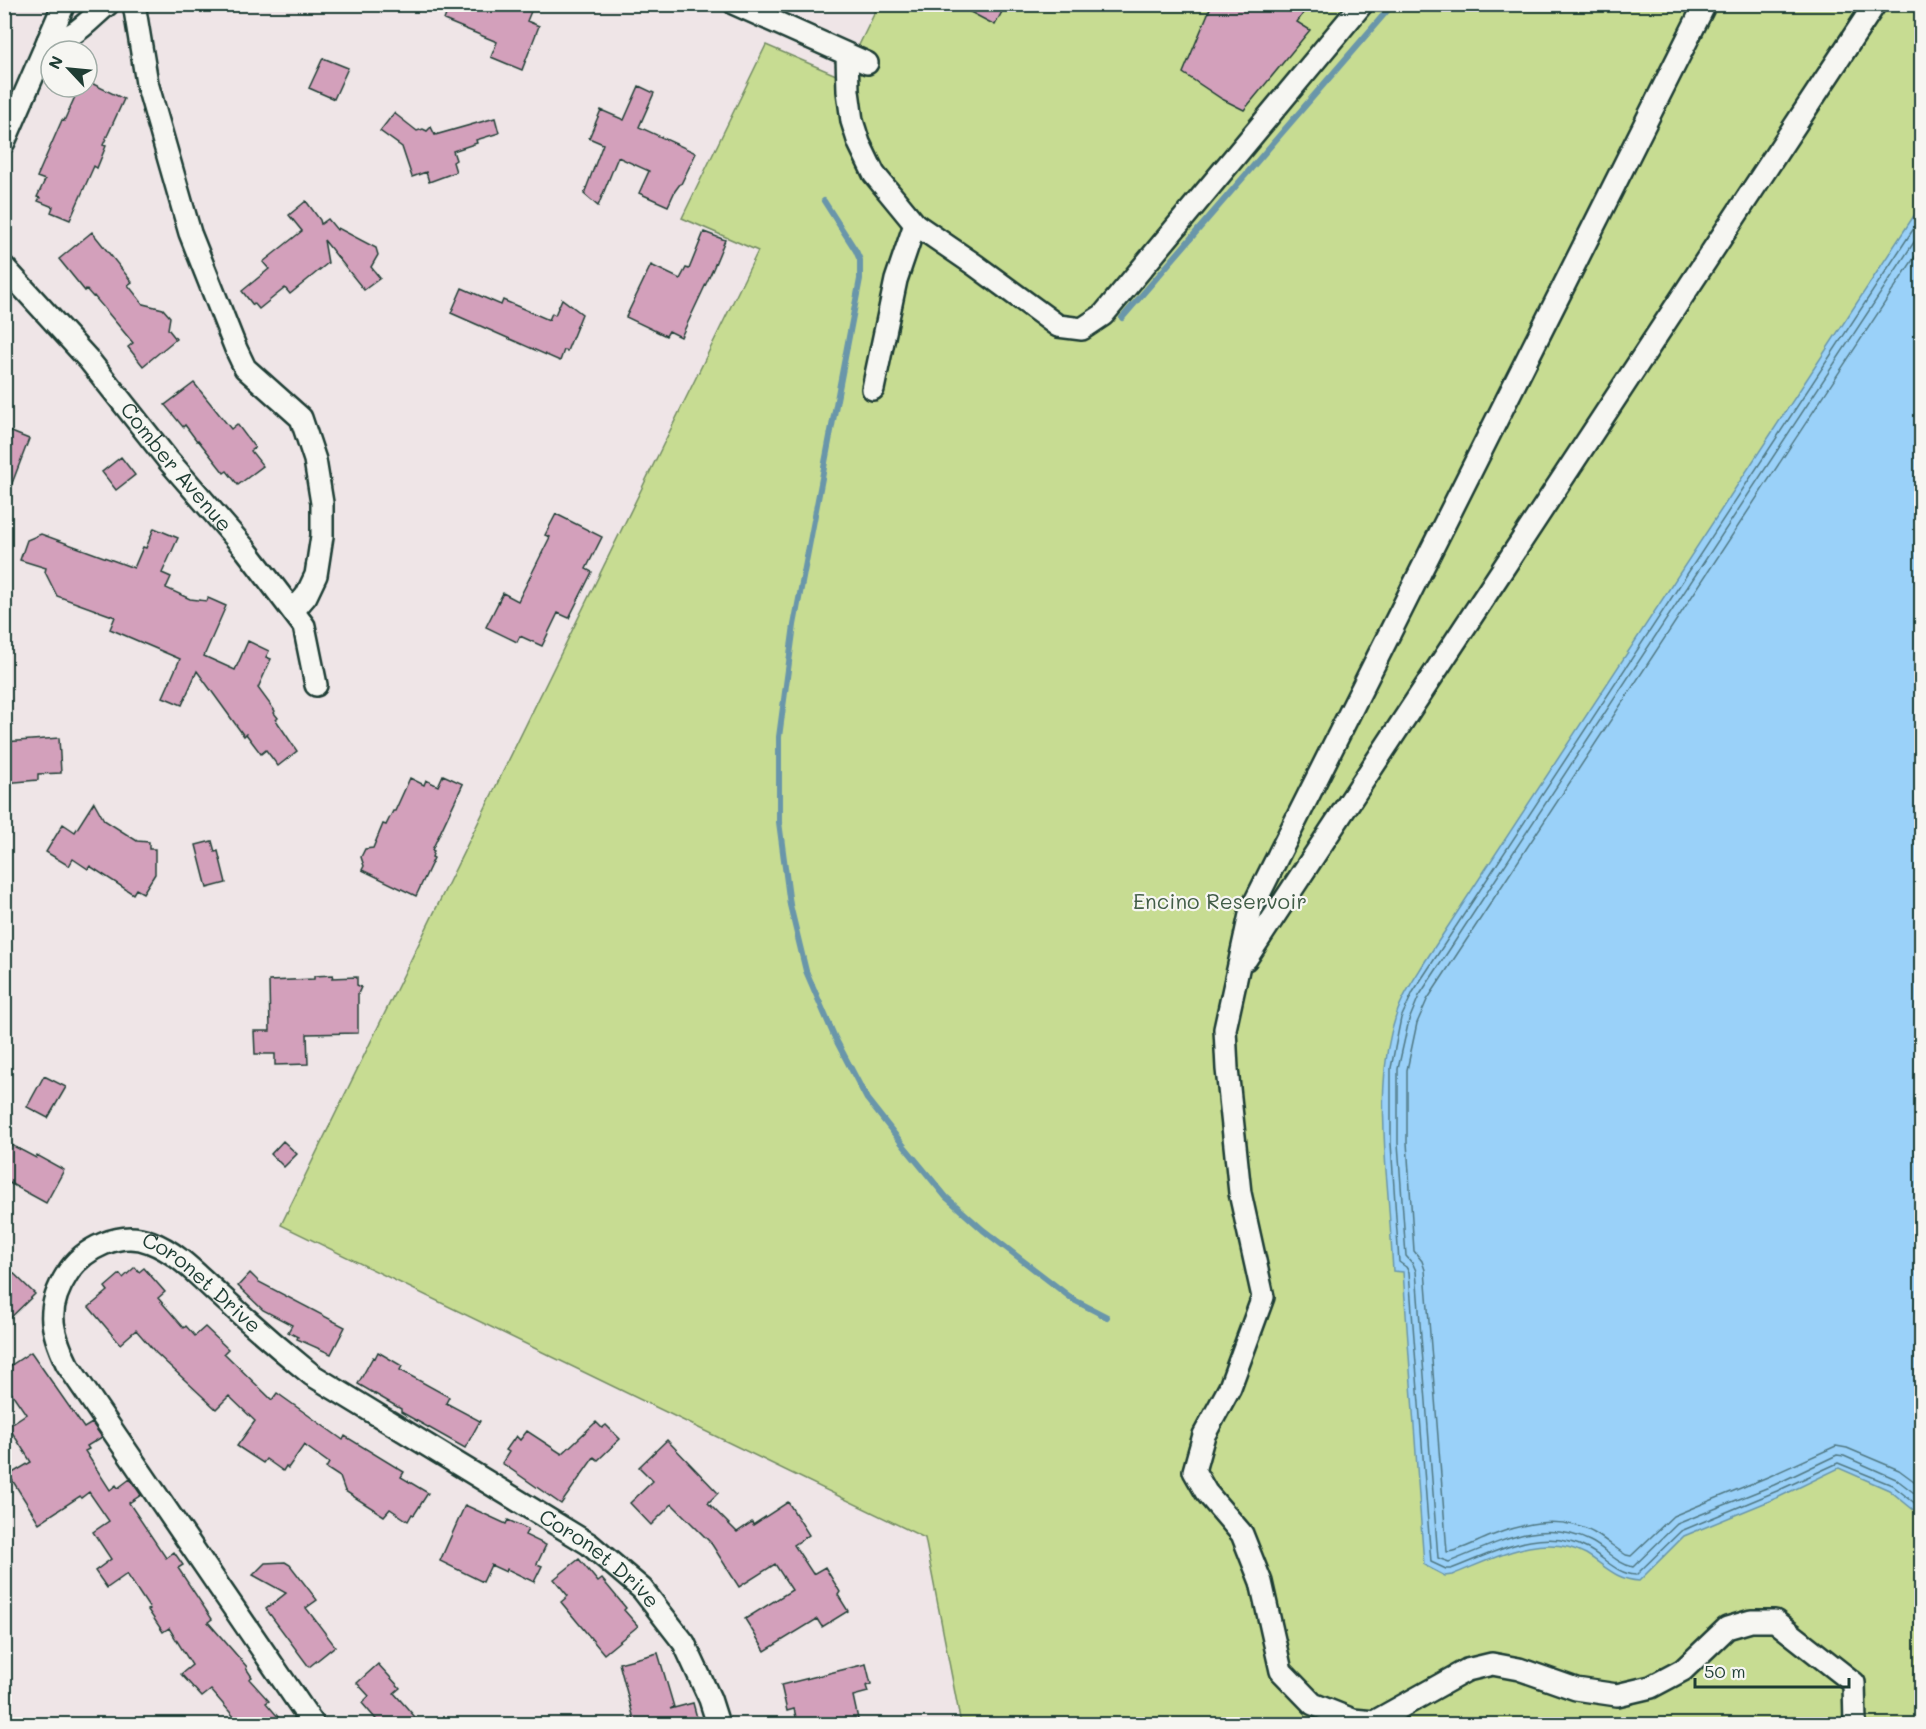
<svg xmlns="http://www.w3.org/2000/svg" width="1926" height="1729" font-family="Mali,sans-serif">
<rect width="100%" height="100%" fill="#efe5e7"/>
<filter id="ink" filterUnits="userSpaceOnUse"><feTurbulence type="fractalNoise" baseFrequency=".0167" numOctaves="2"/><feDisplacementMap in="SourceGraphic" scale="12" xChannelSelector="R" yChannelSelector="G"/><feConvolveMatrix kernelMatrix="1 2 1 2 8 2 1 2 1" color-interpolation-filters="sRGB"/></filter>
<g filter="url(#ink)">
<path fill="#c7dc92" stroke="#738c63" stroke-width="1.5" d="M879,4L1921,5V1724H961L925,1538L281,1225L758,251L682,218L766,45L843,78Z"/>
<path fill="#9ad1f9" stroke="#6996aa" stroke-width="1.5" d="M1921,205V1516L1889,1490L1839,1468L1779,1497L1684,1536L1639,1581C1616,1580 1604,1565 1586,1554C1542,1530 1493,1559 1452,1575L1445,1576L1424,1565L1403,1272L1393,1271C1391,1238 1389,1204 1386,1171C1383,1119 1379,1066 1396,1016C1402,996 1415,978 1426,960Z"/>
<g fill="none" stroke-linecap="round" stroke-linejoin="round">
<path stroke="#507883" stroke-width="1.5" d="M1922,216L1413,992L1401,1018L1391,1068V1143L1399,1262L1406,1267L1409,1272L1431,1562L1446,1569H1451C1494,1553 1542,1524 1588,1549C1604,1557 1616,1574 1636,1575L1681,1531L1777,1491L1838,1463L1892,1485L1922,1509
M1922,230L1419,996L1409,1020L1398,1069V1143L1406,1256L1413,1264L1416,1271L1438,1558L1449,1562C1496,1544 1540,1517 1590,1541C1605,1548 1616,1564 1633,1567L1677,1524L1774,1485L1837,1455L1844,1456L1896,1479L1922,1499
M1922,246L1427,1000L1417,1023L1407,1070V1142L1414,1251L1422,1261L1425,1270L1447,1552C1461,1551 1477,1541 1491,1536C1526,1522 1565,1514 1599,1536C1608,1542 1617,1549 1626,1555L1631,1556L1673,1516L1770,1476L1836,1446L1847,1448L1899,1470L1922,1487"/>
<path stroke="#6996aa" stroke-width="6" d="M824,201L856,251L860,260V279L794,625L779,737V822L790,905L806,971L835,1038L867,1099L904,1146L946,1197L983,1230L1074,1300L1107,1317
M1122,318L1393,4"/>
</g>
<path fill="#d3a0bb" stroke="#1f3d34" stroke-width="1.5" d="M450,4H534L527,21L539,26L522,70L491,57L497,42L444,20Z
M955,4H1006L995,25Z
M1212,4H1310L1297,22L1310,30L1244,110L1222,99L1183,73Z
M323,58L348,68L334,99L309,88Z
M87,81L124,99L103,145L106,146L97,168L94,166L70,220L51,212L53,207L38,201L40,198L37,197L45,180L37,177L62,120L64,121L78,90L81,91L82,87H87Z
M639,86L654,93L639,127L696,153L681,184H680L675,191L668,206L639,193L649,171L618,157L598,206L584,194L603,144L589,138L601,110L624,120Z
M394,113L417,131L423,129L427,131L431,127L435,135L495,118L499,133L476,140L477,143L453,151L456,160L453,162L456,172L429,182L426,172L412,177L402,147L380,131Z
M306,201L320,220L321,224L328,219L337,230L338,228L376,248L378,255L371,267L380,278L364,290L324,240L328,263L290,294L285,288L259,309L254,303L253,305L242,291L269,269L263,262L302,231L289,215Z
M92,232L132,282L128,285L143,304L163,309L170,317L168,329L176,339L143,366L128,347L133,343L94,296L93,297L86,289L85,291L59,259Z
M704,232L725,240L713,269L681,337L669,331L666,336L626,317L651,265L680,279L686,268L689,269Z
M462,288L501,305L503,300L549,320L552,313L555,315L562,299L582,314L567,351L564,350L560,361L451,313Z
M194,383L231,429L237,424L255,448L251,451L263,466L238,485L227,471L224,473L198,440L197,441L185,425L183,427L165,405Z
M4,429L29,439L6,499H4Z
M121,457L135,475L116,490L102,472Z
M556,514L602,537L586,569L592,572L569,618L558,613L542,646L520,636L517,642L486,627L503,593L518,601L550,537L545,535Z
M154,528L178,538L162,573L171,577L166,588L190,599L207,601L208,598L226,606L204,656L235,670L248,641L269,651L266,657L271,659L258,688L275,711L274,713L278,718L276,720L297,751L278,766L266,750L261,754L246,734L244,736L197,671L182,705L163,697L180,659L110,629L115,617L57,596L45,572L46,568L20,560L27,540L41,534L134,568L143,547L146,548Z
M59,738L61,773L38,774V780L4,783V742Z
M443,775L463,784L432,850L434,851L432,857L434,858L416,896L362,870L364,866L361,857L365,849L373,848L383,824L386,825L393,811H395L410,778L424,785L426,780L438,786Z
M94,802L104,820L137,841L149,842V849H155V874L143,893L136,889L133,894L90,866L88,869L73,859L69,866L46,852L63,824L75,832Z
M212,841L215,852L218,851L226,883L207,888L196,845Z
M333,975L332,978L357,977V985L361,987L358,994V1033L307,1034L308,1064L275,1065V1054H255L254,1031H270L269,981L314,979V976Z
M44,1076L66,1087L48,1118L27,1107Z
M4,1141L36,1158L37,1155L64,1170L46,1203L4,1180Z
M283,1141L297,1154L284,1167L271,1154Z
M4,1264L35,1294L4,1324Z
M135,1267L139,1272L144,1268L165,1292L158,1298L184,1328L186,1326L195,1336L205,1327L228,1349L224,1353L272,1400L277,1393L343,1440L345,1436L404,1472L401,1477L428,1493L414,1515L412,1514L408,1521L390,1509L384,1516L345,1491L340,1477L326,1468L329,1463L304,1445L288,1468L286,1466L283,1471L266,1459L263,1463L237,1446L255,1421L229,1396L216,1409L156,1353L136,1330L120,1344L89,1307L108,1291L105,1287L120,1274L123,1278Z
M250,1273L259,1282L345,1327L331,1354L297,1339L298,1337L288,1332L292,1325L263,1310L238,1286Z
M31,1352L84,1428L92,1423L102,1437L87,1446L89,1449L85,1451L110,1490L116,1485L118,1488L130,1479L141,1495L129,1503L166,1558L174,1552L183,1565L178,1568L212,1619L208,1622L247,1667L246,1668L252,1677L249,1679L269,1701L266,1703L285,1725H241L211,1690L202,1697L181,1674L192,1665L169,1628L163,1632L148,1610L150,1609L127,1574L107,1588L95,1571L111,1559L93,1532L109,1521L89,1492L81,1498L80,1496L39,1523L9,1475L31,1462L8,1426L26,1414L4,1382V1370Z
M378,1352L402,1366L400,1370L449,1397L446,1403L480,1421L465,1448L401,1412V1409L358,1384L373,1357L375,1358Z
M596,1422L602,1428L606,1425L620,1439L598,1460L594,1457L561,1504L502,1463L509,1452L506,1450L516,1436L520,1440L527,1431L562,1454Z
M667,1440L718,1493L708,1503L737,1532L752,1522L753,1525L788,1502L809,1535L794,1545L813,1574L825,1567L840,1592L838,1595L848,1611L822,1627L817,1619L765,1651L745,1619L792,1590L775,1564L739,1587L711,1543L672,1504L651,1525L630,1503L653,1481L639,1467Z
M465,1505L506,1524L508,1520L528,1529L525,1535L546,1545L537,1564L542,1566L534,1582L507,1569L506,1572L491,1565L483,1582L440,1561Z
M579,1559L598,1582L602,1579L626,1608L624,1610L638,1626L604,1654L561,1602L568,1596L554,1579Z
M285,1562L290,1565L317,1600L306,1608L335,1646L309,1667L266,1609L286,1593L253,1575L265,1563Z
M658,1653L674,1707L670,1709L693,1703L699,1725H634L633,1719H634L619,1663Z
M378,1664L400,1688L394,1693L422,1725H381L362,1703L369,1696L357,1683Z
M866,1664L871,1684L866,1686L868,1692L853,1696L858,1719L836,1725H798L794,1709L787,1711L781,1685Z"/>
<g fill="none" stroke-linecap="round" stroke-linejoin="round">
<defs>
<g id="minor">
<path d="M134,4L147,83L190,233L236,349L245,368L301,418L315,460L322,503V536L316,575L306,596L293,611"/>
<path d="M735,4L867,63"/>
<path d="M1705,4L1251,910L1225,1029L1227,1069L1240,1193L1263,1297L1230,1387L1204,1435L1194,1471L1206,1492L1242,1534L1261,1582L1281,1671L1313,1704L1353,1720L1374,1722L1467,1670L1492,1664L1519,1669L1576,1689L1617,1695L1651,1687L1683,1670L1727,1628L1751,1621H1775L1854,1683L1855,1724"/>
<path d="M48,41C74,41 89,19 108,4"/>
<path d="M847,55L848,91L852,121L859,143L874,174L915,224L975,265L1058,326L1082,329L1103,315L1362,4"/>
<path d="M4,142L64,4"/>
<path id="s1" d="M4,267L89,360L168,460L246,550L304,626L316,685"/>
<path d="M873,389L896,280L915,224"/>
<path d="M1246,959L1875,4"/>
<path id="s2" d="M313,1724L67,1364C50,1329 46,1307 67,1274C83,1248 121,1230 150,1242C179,1253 199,1277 222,1297C251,1324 281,1350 312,1375L589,1544L642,1589L684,1643L710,1699L718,1724"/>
</g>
</defs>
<use href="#minor" stroke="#1f3d34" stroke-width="26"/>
<use href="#minor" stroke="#f6f6f2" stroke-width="21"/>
</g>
</g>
<g text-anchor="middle" stroke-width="4.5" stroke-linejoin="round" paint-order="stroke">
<g font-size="21" fill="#1f3d34" stroke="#f6f6f2">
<text dy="7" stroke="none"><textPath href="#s1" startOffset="264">Comber Avenue</textPath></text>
<text dy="7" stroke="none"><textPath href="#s2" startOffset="693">Coronet Drive</textPath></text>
<text dy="7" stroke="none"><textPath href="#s2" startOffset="1179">Coronet Drive</textPath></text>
</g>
<g font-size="21" fill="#415d47" stroke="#f6f6f2">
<text x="1220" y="909">Encino Reservoir</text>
</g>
</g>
<rect width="1926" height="1729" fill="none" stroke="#f6f6f2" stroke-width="24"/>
<rect x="12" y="12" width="1902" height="1705" fill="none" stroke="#1f3d34" stroke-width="2" filter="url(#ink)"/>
<g transform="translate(69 69) rotate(296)"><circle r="28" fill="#f6f6f2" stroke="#a0aca6" stroke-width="1.5"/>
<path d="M0-4.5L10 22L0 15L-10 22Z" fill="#1f3d34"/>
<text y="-9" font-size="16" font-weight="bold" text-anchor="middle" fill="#1f3d34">N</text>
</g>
<path d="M1695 1678v9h154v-9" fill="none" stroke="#1f3d34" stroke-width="3"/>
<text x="1704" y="1678" font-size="18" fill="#1f3d34" stroke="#f6f6f2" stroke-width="4.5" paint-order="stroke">50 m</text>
</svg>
